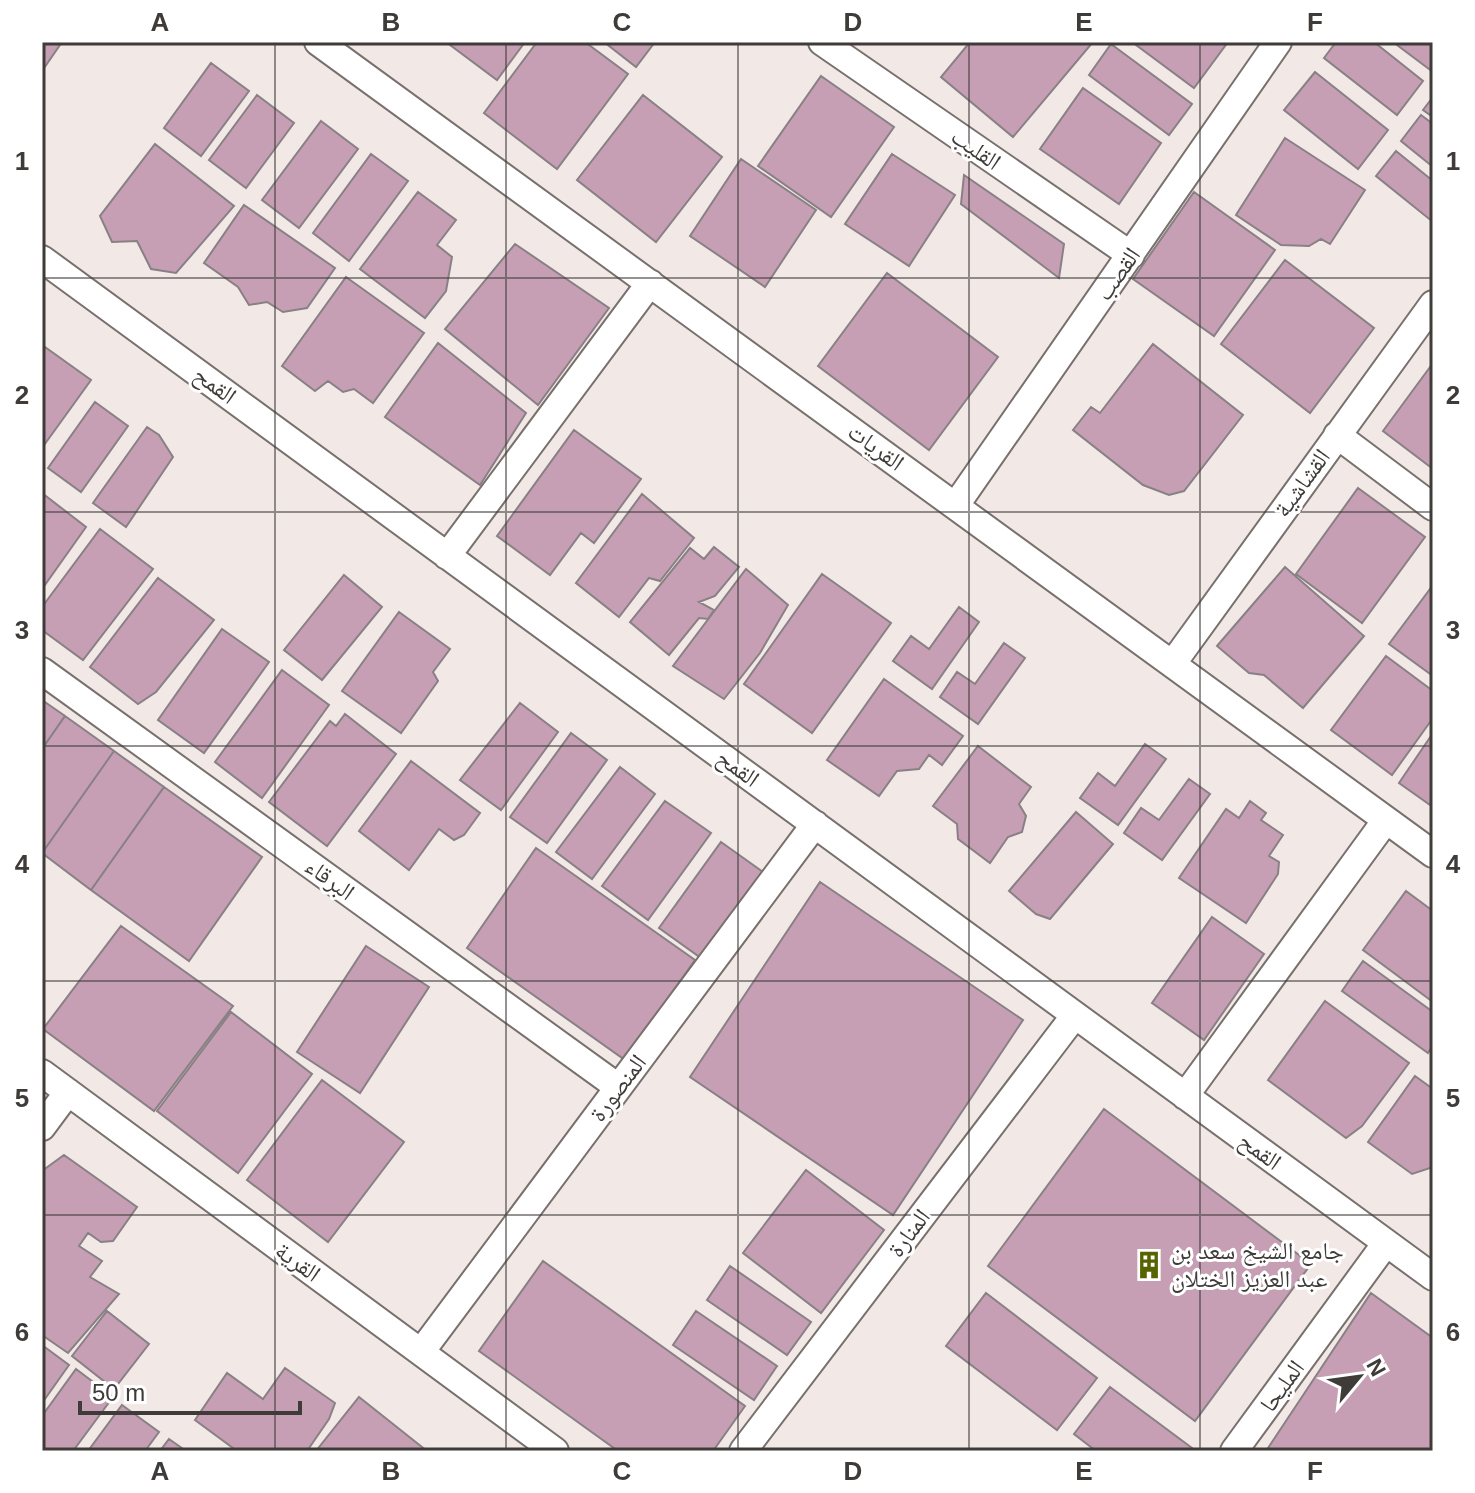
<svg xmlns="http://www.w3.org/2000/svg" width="1475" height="1493" font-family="Helvetica,'Noto Naskh Arabic',sans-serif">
<rect width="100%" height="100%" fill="#f2e9e6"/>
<path fill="#c79fb4" stroke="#888084" stroke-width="2" d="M42,42H62L42,71Z
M446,42H525L497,80Z
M537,42H585L628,74L557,169L484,113Z
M604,42H655L636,67Z
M970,42H1093L1013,137L941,77Z
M1132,42H1228L1194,88Z
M1336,42H1374L1423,81L1397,115L1324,58Z
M1393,42H1433V72Z
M1111,44L1192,104L1169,135L1089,75Z
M211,63L249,91L201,156L164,128Z
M1315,72L1388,130L1358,169L1284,110Z
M821,76L894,127L831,217L758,166Z
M1083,88L1161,143L1119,204L1040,149Z
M257,95L294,123L246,188L209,160Z
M643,95L722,157L656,242L577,180Z
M1433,97V117L1423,110Z
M1421,115L1433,124V167L1401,141Z
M321,121L358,149L299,228L262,200Z
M1285,138L1365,190L1330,244L1321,239L1309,246L1281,245L1236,215Z
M155,144L234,206L176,273L151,269L137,241L112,242L100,216Z
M1396,151L1433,181V222L1376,176Z
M371,154L408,181L349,261L313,233Z
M892,154L955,195L909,266L845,224Z
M741,159L816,210L765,287L690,236Z
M964,175L1064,244L1059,278L961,204Z
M418,192L456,220L437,245L452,257L446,291L425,318L360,269Z
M1194,192L1275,250L1214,336L1133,279Z
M244,205L335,268L307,308L283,312L267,302L249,305L238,287L204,263Z
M515,244L609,308L538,405L445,329Z
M1285,260L1374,328L1310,413L1221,344Z
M887,273L998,357L929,450L818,366Z
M346,277L424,333L373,403L354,389L343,392L328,381L315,391L282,366Z
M438,343L526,413L480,485L385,417Z
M1153,344L1243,415L1184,491L1169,495L1143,485L1073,430L1091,407L1100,413Z
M45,347L91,380L42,448V352Z
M1433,363V469L1383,431Z
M95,402L128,426L81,492L48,468Z
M147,427L159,435L173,457L126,527L93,503Z
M574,430L641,479L594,543L581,533L550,575L497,536Z
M1358,488L1425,537L1362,623L1296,574Z
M42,493L86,527L42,589Z
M642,494L694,538L660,581L649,578L619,617L576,583Z
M100,529L153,569L83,660L42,630V607Z
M714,547L739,567L715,596L699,602L714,610L708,619L699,618L669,655L630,622L690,548L704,559Z
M1285,567L1364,636L1303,708L1264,675L1249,673L1217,646Z
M746,569L788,605L760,653L724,699L673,666Z
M822,574L891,623L812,733L744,684Z
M344,575L382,607L322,680L284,650Z
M158,578L214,620L156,692L138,704L90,667Z
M1433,585V676L1389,644Z
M959,607L979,622L932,689L893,661L911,636L929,649Z
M399,612L450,649L433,672L438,681L401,733L342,691Z
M222,629L269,662L204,753L158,720Z
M1004,643L1025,658L978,724L940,697L957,672L975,684Z
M1386,656L1433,691V718L1392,775L1331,730Z
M282,670L329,705L262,798L215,762Z
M884,679L963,736L942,765L929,755L919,769L897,771L879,796L827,760Z
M42,700L65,716L42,749Z
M520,703L558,732L501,810L460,780Z
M345,714L396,754L327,846L269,802L330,721L336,726Z
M65,716L114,751L42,853V749Z
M571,733L607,760L547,843L510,817Z
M1433,733V807L1399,783Z
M1145,744L1166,759L1118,825L1080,798L1098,773L1115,786Z
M978,746L1031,787L1019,804L1026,816L1022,832L1008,837L990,863L958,839L957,824L933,806Z
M114,751L164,787L91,890L42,853Z
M411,761L480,813L464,835L454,840L439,829L409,870L359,831Z
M620,767L655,794L592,879L556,852Z
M1189,779L1210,794L1162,860L1124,833L1141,808L1159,820Z
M164,787L262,857L189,961L91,890Z
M665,801L711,833L648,920L602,886Z
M1250,801L1266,813L1261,820L1283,835L1269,856L1279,862L1278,874L1246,923L1179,878L1226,809L1239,818Z
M1076,812L1113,844L1050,919L1036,914L1009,891Z
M721,842L763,872L701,958L659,928Z
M536,848L695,960L625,1060L467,948Z
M820,882L1023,1020L893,1215L690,1077Z
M1406,891L1433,911V1002L1363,950Z
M1212,917L1264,954L1204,1040L1152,1003Z
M121,926L233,1006L154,1111L43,1029Z
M366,946L429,987L360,1093L297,1052Z
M1363,961L1433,1012V1045L1428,1053L1342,991Z
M1325,1001L1409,1063L1362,1126L1346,1138L1268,1080Z
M231,1012L312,1074L238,1173L157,1111Z
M1415,1076L1433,1089V1167L1412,1174L1368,1142Z
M322,1080L404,1142L328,1242L247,1180Z
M1104,1109L1311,1264L1195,1421L988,1266Z
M64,1155L137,1207L113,1241L101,1242L88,1233L79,1246L102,1261L90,1277L119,1294L68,1353L42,1335V1171Z
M806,1170L884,1230L821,1313L743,1253Z
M543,1261L745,1406L713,1451H618L479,1351Z
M730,1266L811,1322L787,1355L707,1300Z
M986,1293L1097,1378L1057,1430L946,1346Z
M1371,1293L1433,1338V1451H1266Z
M107,1311L149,1344L114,1389L72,1356Z
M696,1311L777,1366L754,1400L673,1345Z
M42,1345L69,1365L42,1403Z
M285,1368L335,1403L329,1419L307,1451H237L195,1420L227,1373L263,1399Z
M76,1369L113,1397L73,1451H43L42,1416Z
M1110,1387L1192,1448L1190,1451H1096L1074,1434Z
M359,1397L427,1451H316Z
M122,1405L159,1432L145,1451H88Z
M169,1439L186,1451H160Z"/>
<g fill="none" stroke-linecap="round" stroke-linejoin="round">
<defs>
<path id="street" d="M318,42L1433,854
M822,42L1131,255
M42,259L1433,1277
M1337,435L1433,507
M956,505L1278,42
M447,556L650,283
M1173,663L1433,304
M42,671L618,1087
M42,1073L555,1451
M1185,1096L1386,820
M42,1127L68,1092
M421,1352L815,824
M743,1451L1075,1015
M1234,1451L1386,1243"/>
</defs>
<use href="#street" stroke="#78706d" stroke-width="30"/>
<use href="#street" stroke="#fff" stroke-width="26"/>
</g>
<path fill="none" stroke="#3e3b39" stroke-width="2" stroke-opacity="0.55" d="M275,42V1451M506,42V1451M738,42V1451M969,42V1451M1200,42V1451M42,278H1433M42,512H1433M42,746H1433M42,981H1433M42,1215H1433"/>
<defs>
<symbol id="building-bare" viewBox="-9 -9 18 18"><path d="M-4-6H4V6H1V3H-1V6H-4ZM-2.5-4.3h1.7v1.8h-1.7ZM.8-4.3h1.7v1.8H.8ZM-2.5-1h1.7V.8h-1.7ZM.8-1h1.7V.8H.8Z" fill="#576200" stroke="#fff" stroke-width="2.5" paint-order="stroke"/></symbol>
</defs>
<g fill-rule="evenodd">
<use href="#building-bare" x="1129" y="1245" width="40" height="40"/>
</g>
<g text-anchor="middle" stroke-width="6" stroke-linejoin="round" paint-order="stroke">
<g font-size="24" fill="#3e3b39" stroke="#fff">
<text transform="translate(976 149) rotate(35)" y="8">القليب</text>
<text transform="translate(1118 274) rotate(-55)" y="8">القصب</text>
<text transform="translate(215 385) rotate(36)" y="8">القمح</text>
<text transform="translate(876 447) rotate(36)" y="8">القريات</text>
<text transform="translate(1302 483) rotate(-54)" y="8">القشاشية</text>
<text transform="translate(738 768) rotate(36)" y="8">القمح</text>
<text transform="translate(330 879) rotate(36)" y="8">البرقاء</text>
<text transform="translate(618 1088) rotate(-53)" y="8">المنصورة</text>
<text transform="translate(1260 1151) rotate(36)" y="8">القمح</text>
<text transform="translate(909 1233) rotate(-53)" y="8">المنارة</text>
<text transform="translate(298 1262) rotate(36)" y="8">القرية</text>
<text transform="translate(1282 1386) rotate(-54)" y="8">المليحا</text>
</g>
<g font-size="24" fill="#3e3b39" stroke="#fff" text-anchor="start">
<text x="1171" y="1259">جامع الشيخ سعد بن<tspan x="1171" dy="28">عبد العزيز الختلان</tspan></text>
</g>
</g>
<rect width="1475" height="1493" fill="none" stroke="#ffffff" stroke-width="88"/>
<g transform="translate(1359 1377) rotate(61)" stroke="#ffffff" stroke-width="6" paint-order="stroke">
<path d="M0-6L14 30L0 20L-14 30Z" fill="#3e3b39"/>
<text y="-12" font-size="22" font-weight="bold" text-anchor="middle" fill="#3e3b39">N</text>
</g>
<path d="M80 1401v12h220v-12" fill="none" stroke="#3e3b39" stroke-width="4"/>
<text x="92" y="1401" font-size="24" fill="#3e3b39" stroke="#ffffff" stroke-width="6" paint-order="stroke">50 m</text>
<rect x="44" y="44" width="1387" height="1405" fill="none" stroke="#3e3b39" stroke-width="3"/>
<g font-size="26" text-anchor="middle" font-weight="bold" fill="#3e3b39">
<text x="160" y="31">A</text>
<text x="391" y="31">B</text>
<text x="622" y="31">C</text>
<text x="853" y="31">D</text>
<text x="1084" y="31">E</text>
<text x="1315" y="31">F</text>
<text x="22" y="170">1</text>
<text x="1453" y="170">1</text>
<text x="22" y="404">2</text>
<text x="1453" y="404">2</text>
<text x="22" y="639">3</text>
<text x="1453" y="639">3</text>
<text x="22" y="873">4</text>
<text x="1453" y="873">4</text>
<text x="22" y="1107">5</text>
<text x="1453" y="1107">5</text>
<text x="22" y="1341">6</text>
<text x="1453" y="1341">6</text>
<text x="160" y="1480">A</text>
<text x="391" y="1480">B</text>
<text x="622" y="1480">C</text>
<text x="853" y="1480">D</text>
<text x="1084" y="1480">E</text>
<text x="1315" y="1480">F</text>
</g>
</svg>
